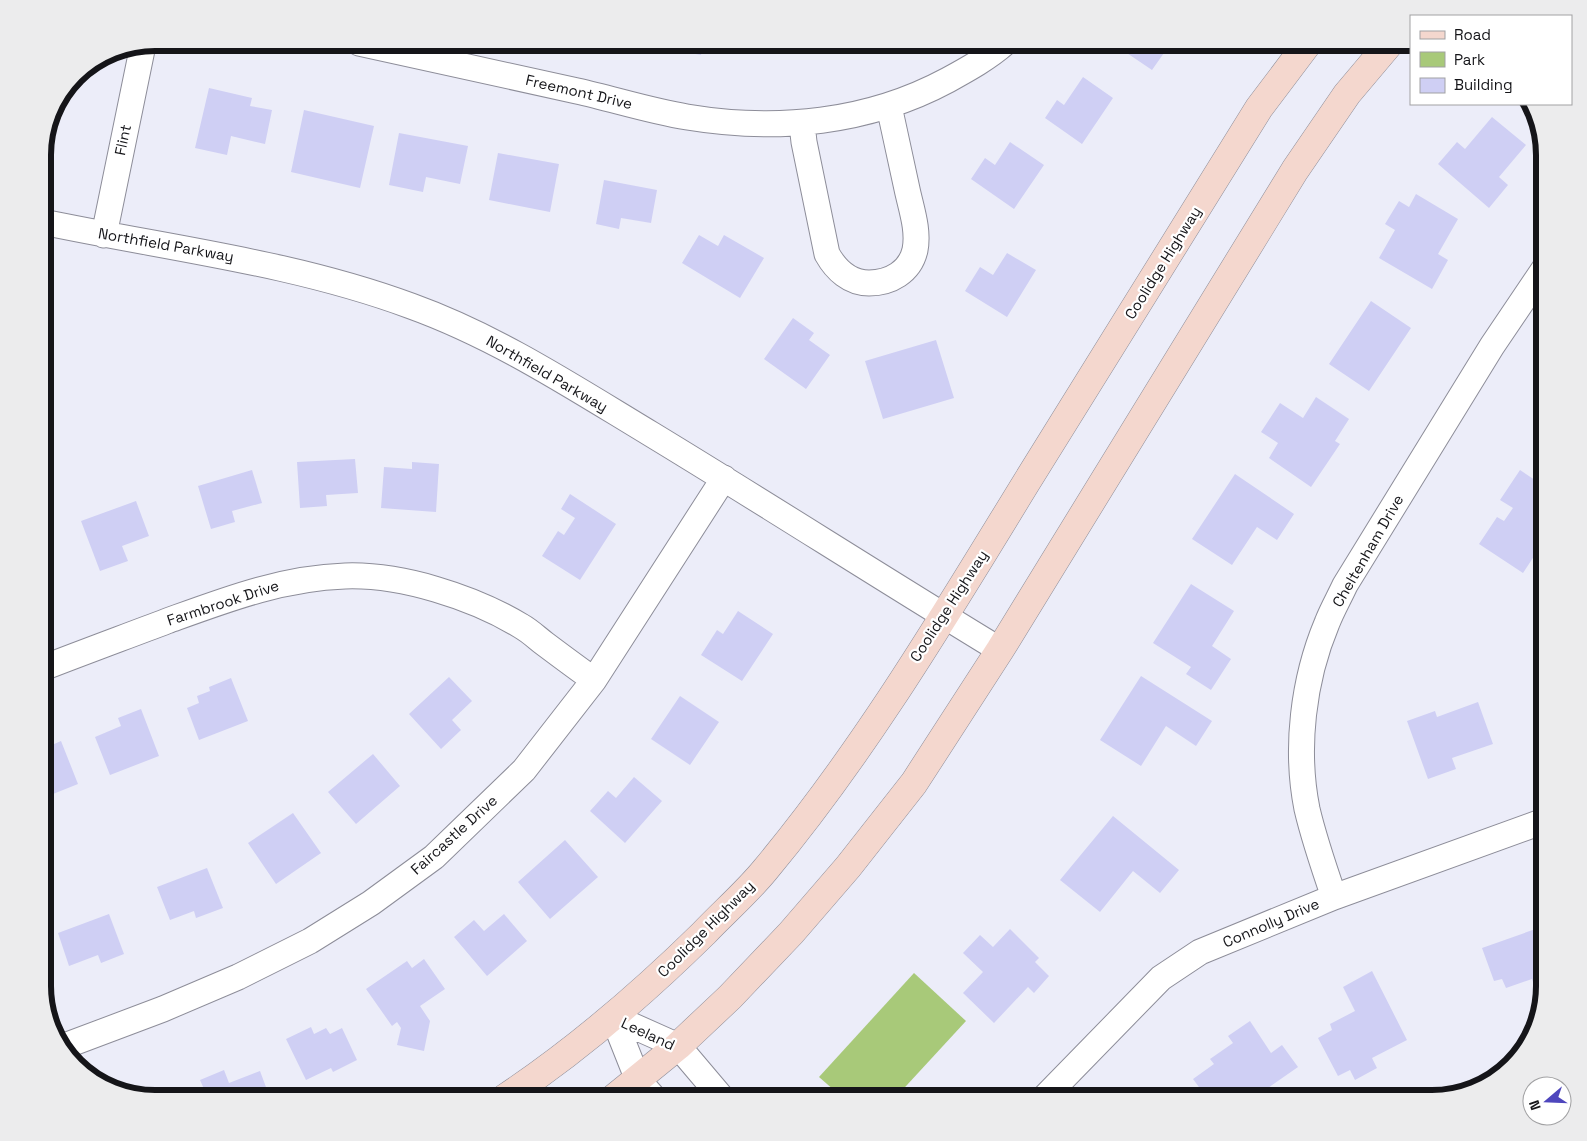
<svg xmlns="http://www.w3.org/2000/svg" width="1587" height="1141" font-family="'Space Grotesk',sans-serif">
<rect width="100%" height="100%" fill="#ecedf9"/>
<path fill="#a8c979" d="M914,973L966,1021L895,1098H843L819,1077Z"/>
<path fill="#cfcff4" d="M675,43H703L701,55L673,50Z
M813,43H853L832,49L831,44L815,49Z
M1117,43H1171L1152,70L1115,45Z
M1083,77L1113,98L1082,144L1045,118L1057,100L1064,105Z
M209,88L252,98L250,106L272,110L265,144L231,136L227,155L195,148Z
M304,110L374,126L360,188L291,172Z
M1492,117L1526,145L1499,177L1508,185L1489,208L1438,164L1457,142L1465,149Z
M399,133L468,146L460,184L426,177L423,192L389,185Z
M1010,142L1044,165L1014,209L971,179L985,158L995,165Z
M498,153L559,164L550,212L489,200Z
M604,180L657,190L651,223L621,218L619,229L596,224Z
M1416,194L1458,219L1438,254L1448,260L1432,289L1379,258L1395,230L1385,224L1399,201L1409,207Z
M699,235L718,246L724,235L764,258L740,298L682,263Z
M1007,253L1036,270L1007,317L965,291L980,267L993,275Z
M1371,301L1411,328L1369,391L1329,364Z
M793,318L814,333L809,340L830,355L806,389L764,359Z
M936,340L954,398L883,419L865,361Z
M1316,397L1349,419L1335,441L1340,444L1311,487L1269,458L1278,443L1261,432L1280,403L1303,418Z
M1544,425V440L1537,436Z
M355,459L358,493L326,495L327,506L300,508L297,462Z
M412,462L439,464L436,512L381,508L384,467L412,469Z
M252,470L262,503L232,511L235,522L211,529L198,486Z
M1520,470L1544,486V541L1523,573L1479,544L1497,517L1504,521L1513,508L1500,500Z
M1235,474L1294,514L1277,540L1257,527L1232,565L1192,539Z
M570,494L616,524L580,580L542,556L558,531L564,535L575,518L561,509Z
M136,501L149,536L122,546L128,561L100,571L81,521Z
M1191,584L1234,611L1212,646L1231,659L1211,690L1186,674L1191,667L1153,643Z
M738,611L773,634L742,681L701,655L717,630L723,634Z
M1141,676L1212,721L1196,746L1166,726L1141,766L1100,740Z
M449,677L472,701L452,720L461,730L441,749L409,714Z
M231,678L248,721L199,740L187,708L199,703L197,696L210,691L209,687Z
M680,696L719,722L690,765L651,739Z
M1478,702L1493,744L1452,758L1456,769L1428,779L1407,721L1435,711L1437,717Z
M141,709L159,756L110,775L95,737L121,726L118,718Z
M61,741L78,784L43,798V749Z
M373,754L400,786L356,824L328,792Z
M634,777L662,801L625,843L590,811L608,791L616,798Z
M293,813L321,853L276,884L248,843Z
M1113,816L1179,870L1160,893L1133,871L1100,912L1060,880Z
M565,840L598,877L550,919L518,882Z
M207,868L223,908L196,918L194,911L170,920L157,887Z
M109,914L124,954L101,963L98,955L69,966L58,933Z
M504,914L527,941L487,976L454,937L474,920L484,931Z
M1544,926V986L1541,996L1538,997L1532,979L1506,988L1502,979L1494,981L1482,948Z
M1010,929L1039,958L1035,962L1049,976L1034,993L1028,987L994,1023L963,993L983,972L963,953L980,935L993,947Z
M424,959L445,989L420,1006L430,1021L424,1051L397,1045L401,1028L397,1022L392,1026L366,989L407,961L412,968Z
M1372,971L1407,1040L1372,1058L1377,1068L1355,1080L1350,1070L1338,1076L1318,1038L1332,1030L1330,1024L1355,1011L1343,987Z
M1250,1021L1271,1053L1282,1045L1298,1067L1258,1095L1260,1098H1207L1193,1079L1214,1064L1210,1059L1233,1043L1228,1036Z
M311,1027L314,1034L326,1028L330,1034L342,1028L357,1060L333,1072L331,1068L306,1080L286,1039Z
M224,1070L229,1083L260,1071L270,1098H208L200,1080Z"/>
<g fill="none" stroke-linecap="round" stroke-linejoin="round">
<defs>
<path id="minor" d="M359,43C431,59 504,75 577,91C613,99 650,111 687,117C777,132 868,123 948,80C968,69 988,58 1005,43
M802,124L804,142L827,254C836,270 850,283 869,283C890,283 910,272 915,250C919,230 911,208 907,189C901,162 895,134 889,106
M43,222C166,248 292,262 411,306C497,337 573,387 651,434C768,505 883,579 1000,650
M104,235L143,45
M43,668C84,652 125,637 167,621C225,600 282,578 345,576C401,574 473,597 521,626C530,631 537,638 545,644C561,656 577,668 594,680
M1334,897C1324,868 1314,839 1307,809C1295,749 1303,680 1327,623C1332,610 1339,598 1345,585L1492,346L1544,269
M613,1017L678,1046L722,1098
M613,1017L638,1080L654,1098
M62,1047L163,1009L238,977L310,941L371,903L434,857L524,770L594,680L724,478
M1044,1098L1161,978L1200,952L1334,897L1544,821"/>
<path id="secondary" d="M505,1098C577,1050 642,994 704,933C724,912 747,892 765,870C865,750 945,615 1026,483C1103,358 1182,233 1259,108L1308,43
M614,1098L678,1046L730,997L791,933L848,867L914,783L1000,650L1295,170L1347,94L1390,43"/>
</defs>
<use href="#minor" stroke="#8d8d99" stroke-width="27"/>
<use href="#secondary" stroke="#8d8d99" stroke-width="29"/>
<use href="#minor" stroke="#fff" stroke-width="25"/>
<use href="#secondary" stroke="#f4d7ce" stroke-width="28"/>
</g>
<g text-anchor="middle" stroke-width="4.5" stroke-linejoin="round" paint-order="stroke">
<g font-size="15" fill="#151519" stroke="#fff">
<text transform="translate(579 92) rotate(13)" y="5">Freemont Drive</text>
<text transform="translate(123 140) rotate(-78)" y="5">Flint</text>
<text transform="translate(166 245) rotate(10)" y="5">Northfield Parkway</text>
<text transform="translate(1163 263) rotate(-58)" y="5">Coolidge Highway</text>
<text transform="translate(547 374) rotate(30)" y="5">Northfield Parkway</text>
<text transform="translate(1368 551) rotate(-60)" y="5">Cheltenham Drive</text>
<text transform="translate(223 603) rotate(-18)" y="5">Farmbrook Drive</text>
<text transform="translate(949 606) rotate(-57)" y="5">Coolidge Highway</text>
<text transform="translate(454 835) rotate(-42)" y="5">Faircastle Drive</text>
<text transform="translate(1271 923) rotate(-23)" y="5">Connolly Drive</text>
<text transform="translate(706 929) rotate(-45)" y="5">Coolidge Highway</text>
<text transform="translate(648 1034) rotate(25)" y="5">Leeland</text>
</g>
</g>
<path d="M0 0H1587V1141H0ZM155 51H1432A104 104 0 0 1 1536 155V986A104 104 0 0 1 1432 1090H155A104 104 0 0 1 51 986V155A104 104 0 0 1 155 51Z" fill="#ececed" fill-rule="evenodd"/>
<path fill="none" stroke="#151519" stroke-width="6" d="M155 51H1432A104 104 0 0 1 1536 155V986A104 104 0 0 1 1432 1090H155A104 104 0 0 1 51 986V155A104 104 0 0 1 155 51Z"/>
<rect x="1410" y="15" width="162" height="90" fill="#ffffff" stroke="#a1a1a3"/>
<rect x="1420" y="31" width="25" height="8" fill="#f4d7ce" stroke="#a1a1a3"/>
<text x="1454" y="40" font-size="15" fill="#151519">Road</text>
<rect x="1420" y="52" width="25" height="15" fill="#a8c979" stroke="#a1a1a3"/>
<text x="1454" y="65" font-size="15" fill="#151519">Park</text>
<rect x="1420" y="78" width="25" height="15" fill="#cfcff4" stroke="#a1a1a3"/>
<text x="1454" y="90" font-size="15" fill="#151519">Building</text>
<g transform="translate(1547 1101) rotate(251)"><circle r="24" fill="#ffffff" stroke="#a1a1a3"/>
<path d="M0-4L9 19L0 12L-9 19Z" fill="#4e46bd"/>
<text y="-8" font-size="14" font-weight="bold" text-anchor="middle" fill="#151519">N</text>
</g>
</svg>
